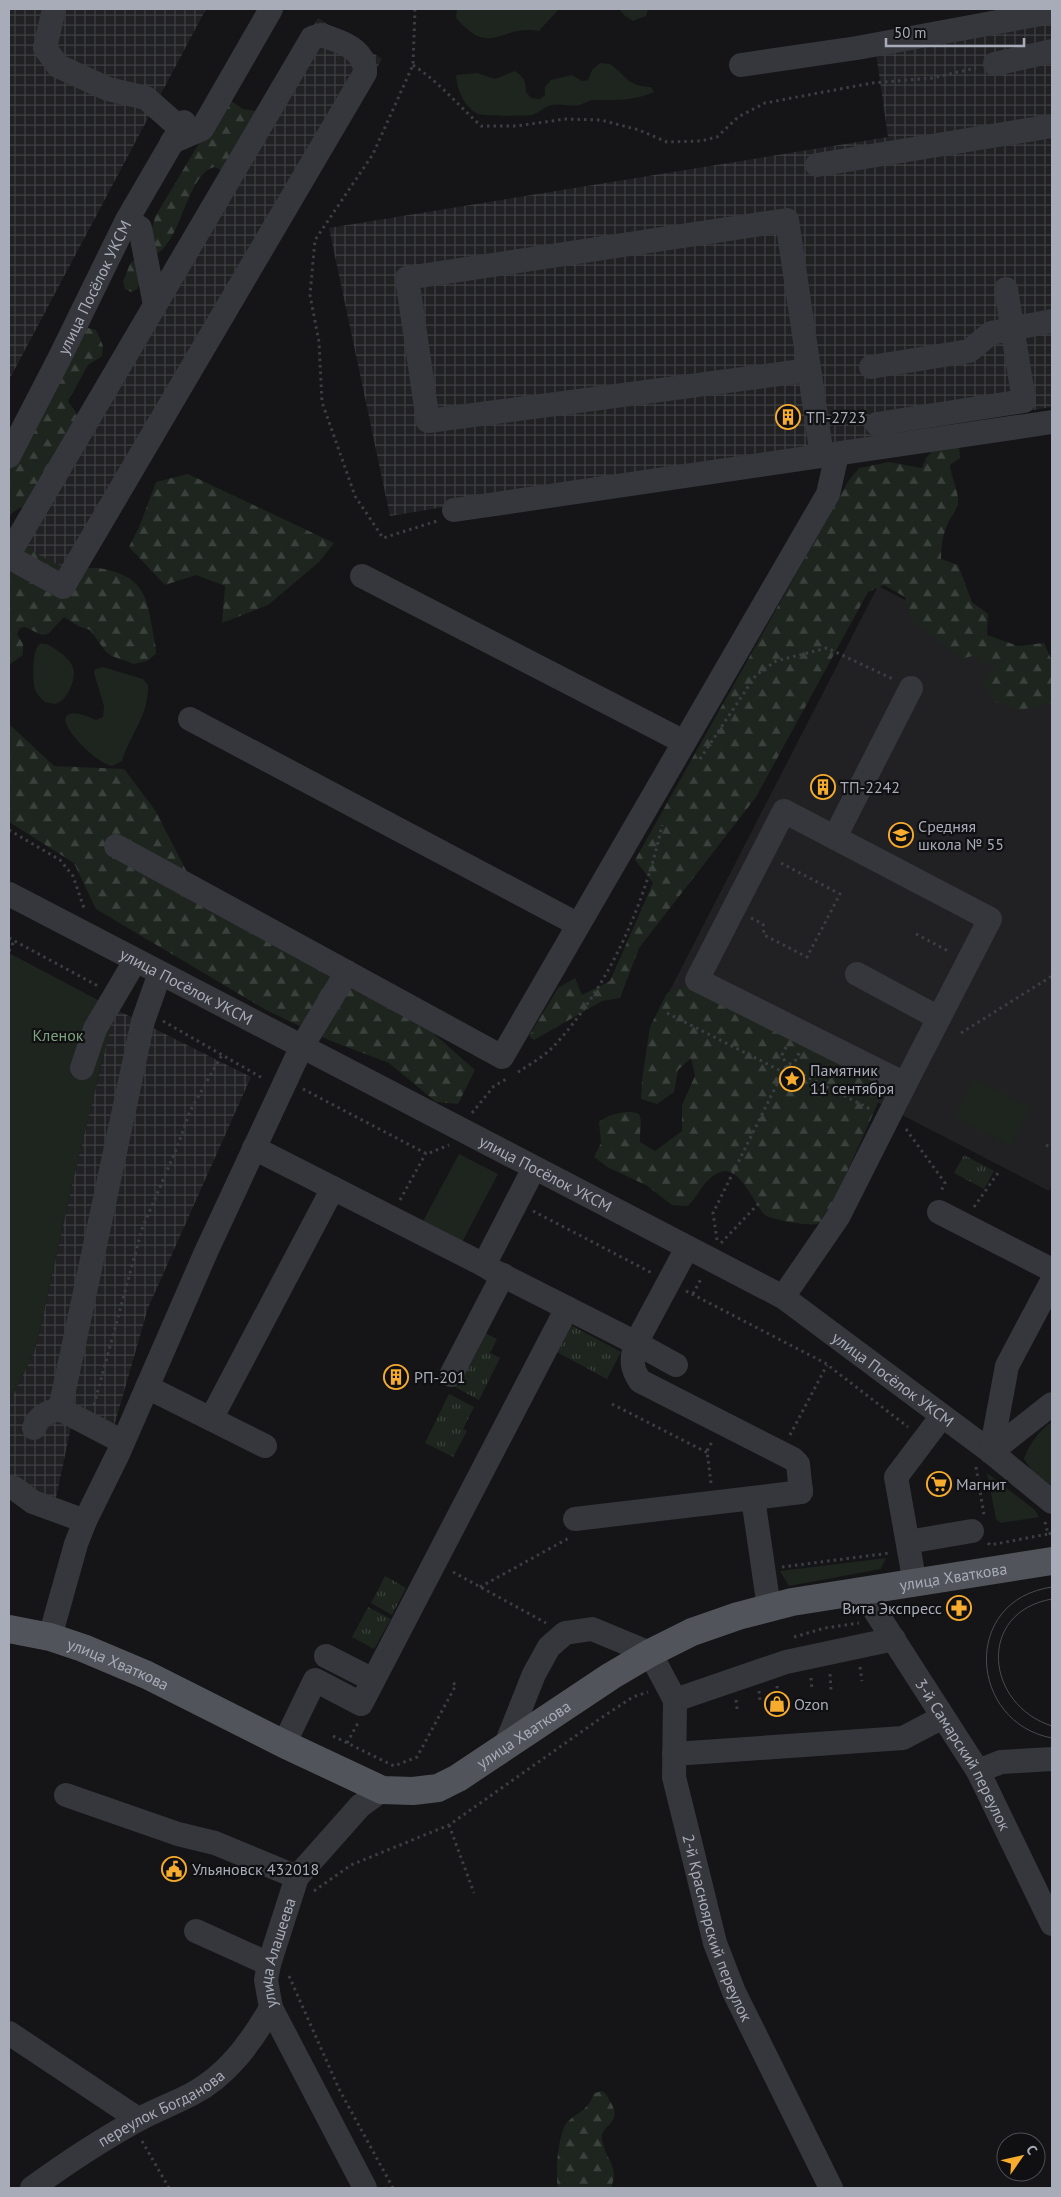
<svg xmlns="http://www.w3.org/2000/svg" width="1061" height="2197" font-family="'PT Sans',sans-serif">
<defs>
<pattern id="industrial-grid" width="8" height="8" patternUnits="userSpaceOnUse" patternTransform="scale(1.25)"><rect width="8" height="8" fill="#212124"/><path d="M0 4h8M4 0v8" fill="none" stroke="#3e3f42"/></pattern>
<pattern id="forest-firs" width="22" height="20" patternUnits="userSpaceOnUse" patternTransform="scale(1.25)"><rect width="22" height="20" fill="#1d251e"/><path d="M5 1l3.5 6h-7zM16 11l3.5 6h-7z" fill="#3b423d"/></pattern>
<pattern id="park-tufts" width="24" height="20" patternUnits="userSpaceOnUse" patternTransform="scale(1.25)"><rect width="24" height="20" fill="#1d251e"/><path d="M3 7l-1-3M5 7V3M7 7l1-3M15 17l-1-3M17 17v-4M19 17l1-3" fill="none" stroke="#3b423d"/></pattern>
</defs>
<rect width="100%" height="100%" fill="#151517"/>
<path fill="#212124" d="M878,586L1052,676V1186L1049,1191L668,994Z"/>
<path fill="url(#industrial-grid)" d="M9,9H206L9,380Z
M1052,14V407L390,516L329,228L888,137L875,46Z
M318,18L382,59L67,595L9,542Z
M115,1009L251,1077L148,1308L113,1430L72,1422L56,1498L9,1494V1404L34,1352L39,1334L73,1180Z"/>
<path fill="#1d251e" d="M457,9H559L539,31C499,24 492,59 456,18Z
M619,9H648L646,16L633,21L625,16Z
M600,63L610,64C627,76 627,86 651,87L654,92C635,101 614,100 594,100C588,100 584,104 579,105C571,107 561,103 552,105C545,106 539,113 532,115C525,116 483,116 478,114C464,107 457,90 456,75L477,73L495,79L515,71C524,77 526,82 526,92L531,98L540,99L545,95V87L551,80L572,75L582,81L588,80L592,70Z
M40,644C47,643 52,647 58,651C75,662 78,673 69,691C65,697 63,701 55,704L45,702C41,698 37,695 35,689C32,681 32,649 40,644Z
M103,667L143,679L148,685C149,716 131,732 122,761L112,766C97,763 68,735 65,720L67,715C77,711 86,716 96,720L103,717L104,706L94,673L95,669Z
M9,953L115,1009L73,1180L39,1334L34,1352L9,1404Z
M974,1078L1031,1108L1011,1147L954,1116Z
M459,1154L498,1174L461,1244L422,1223Z
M1052,1422V1486L1032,1471L1024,1459C1028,1446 1040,1429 1052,1422Z
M987,1473L1035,1510L1039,1517L1001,1523L996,1519Z
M886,1558L881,1569L789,1586L780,1571Z"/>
<path fill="url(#forest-firs)" d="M230,100L243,109L256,111L224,171L214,167C187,175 182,238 158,253H154L149,240L155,217L217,113Z
M135,259L140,282L137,289L131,292L125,289L123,282L130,264Z
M84,327L96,330L103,346L102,356L88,365L68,401L80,418L26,508H19L11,514C9,519 8,527 12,532C22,547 49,562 66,567C79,570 94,566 108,570C145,579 147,599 153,632C154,640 156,645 156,654L147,661L134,664L112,656L106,652L90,630L78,626L64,617L48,634L42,635L25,627L20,628L17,634L23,644V655L9,665V464Z
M938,445H959L960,458L950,465C951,478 959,490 958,503C957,510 952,515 949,521C943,533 941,546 941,559L958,565L972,602L988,614L987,635L1018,646L1044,643L1052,661V703L1021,710L995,702L983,681L997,663L980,664L975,655L962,659L911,619L905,597L884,585L868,592L756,797L639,948L620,998L602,1001L534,1040L529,1036L558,988L575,978L582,995L610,981L653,883L635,860L849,480L859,468L889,462L922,468L926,458Z
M188,474L334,543L319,562L268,605L222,623L225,586L196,575L165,585L129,547L140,525L156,482Z
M9,724L54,766L124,769L155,810L190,878L399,1003L475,1070L458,1104L436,1102L389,1063L331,1041L266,1010L96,909L74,863L9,822Z
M697,982L878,1075L885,1087L826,1219C823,1221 819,1224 816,1224C808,1226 770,1220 764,1214C753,1202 738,1160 716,1174C703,1181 698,1196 688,1206L672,1205L646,1185L609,1168L594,1157L601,1143L599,1122C609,1114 627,1109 639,1114C643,1122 639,1132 640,1142L655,1151L682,1131V1105L695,1076L691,1058L678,1070L674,1092L657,1104L641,1099L642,1079L650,1027L667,993Z
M602,2091C607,2094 608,2098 611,2103C623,2124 600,2124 602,2140C605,2160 620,2165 611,2188H558C555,2175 558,2135 566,2124C572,2116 581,2113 587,2106C591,2102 592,2097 595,2093Z"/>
<path fill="url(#park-tufts)" d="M964,1155L994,1171L984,1189L954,1173Z
M569,1324L621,1352L607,1379L555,1351Z
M481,1331L497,1339L490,1353L500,1358L479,1400L453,1386Z
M449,1394L474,1407L463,1429L467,1431L453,1457L425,1443Z
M385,1576L406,1588L392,1615L371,1603Z
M368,1607L391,1619L374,1649L352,1637Z"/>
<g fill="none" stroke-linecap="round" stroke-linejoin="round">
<path stroke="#3c3e43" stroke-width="3" stroke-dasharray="2.5 4" stroke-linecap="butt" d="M415,9L413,65L373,154L315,240L310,295L319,342L322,402L355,496L383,538L437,521
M413,65C439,82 458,105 481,126H516L566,119L601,120L639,130L667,142L701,141L717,137L738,117L765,103L872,83L932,78L976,68
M700,759L756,675L776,661L827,648L893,679
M9,830L60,860L73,876L85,911
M751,918L763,924L764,935L807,957L840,894L781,863
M916,934L950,952
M9,938L98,986
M9,951L14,941
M667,1013L783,1072
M163,1021L264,1079
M961,1033L1052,976
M786,1047L782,1055L786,1064
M786,1066L870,1109
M518,1072C529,1065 543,1057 552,1048C608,989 645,904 662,825
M303,1089L427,1154L449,1145
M472,1113L494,1086L508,1078
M906,1129L945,1183L940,1193
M1046,1145L1052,1148
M400,1200L426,1153
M974,1207L1000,1170
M533,1211L652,1273
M717,1240L713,1213L786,1066L795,1061L799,1053
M721,1243L761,1201
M686,1291L825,1363L908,1427
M693,1294L702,1277
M612,1404L708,1453
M94,1405L142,1229L178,1145L190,1111L222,1055
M790,1435L827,1365
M976,1467L984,1515
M711,1483L707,1451L713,1440
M1045,1522L1048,1534L1052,1533
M988,1543L990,1545L1048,1534
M782,1567L890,1553
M453,1572L546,1623
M480,1587L569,1538
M794,1637L825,1628L859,1623
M860,1667L862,1681
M830,1674L831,1690
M811,1678L812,1690
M777,1686L778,1698
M759,1691L760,1702
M736,1700L737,1709
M333,1736L394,1766L417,1757L456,1685L450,1681
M347,1743L358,1723
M449,1825L474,1893
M314,1891L351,1865L449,1825L601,1718L633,1697L648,1692
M289,1976L339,2089L393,2188
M142,2141L169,2188"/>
<g stroke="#36373c" stroke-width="24">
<path d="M54,9L45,48L58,66L108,89L146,98L180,128"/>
<path d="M995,64L1052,51"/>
<path d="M741,65L857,48L1052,12"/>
<path d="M172,142L202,129L271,9"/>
<path d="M817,165L1052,126"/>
<path d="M127,220L140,228L155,305"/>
<path d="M871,367L969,351L991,333L1052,321"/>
<path d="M809,370L428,421L407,278L787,220L822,456"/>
<path d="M877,424L1024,401L1006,289"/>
<path id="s1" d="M9,456L60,357L127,220L184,122"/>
<path d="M454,510L1052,422"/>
<path d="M9,554L312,38L321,35C340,41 366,49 365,73L63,587L9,557"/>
<path d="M362,576L684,742"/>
<path d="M190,719L577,924"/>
<path d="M835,837L911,688"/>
<path d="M116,846L502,1057L828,494L837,454"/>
<path id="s2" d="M9,894L783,1297L991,1452L1052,1502"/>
<path d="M857,974L939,1018"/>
<path d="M82,1068L95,1029L135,961"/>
<path d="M254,1148L484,1265"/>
<path d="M534,1168L484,1265L492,1270L636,1343L687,1248"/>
<path d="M939,1212L1052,1270"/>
<path d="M783,1297L838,1217L905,1084L697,980L784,811L990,919L905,1084"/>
<path d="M676,1365L636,1343C631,1358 631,1368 640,1381L793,1459L798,1464L801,1492"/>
<path d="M451,1375L503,1275"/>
<path d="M147,1387L211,1419L333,1188"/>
<path d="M211,1419L265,1446"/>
<path d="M34,1428C39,1416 46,1412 60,1409"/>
<path d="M123,1442L60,1409L143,1021L160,973"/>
<path d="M991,1452L1007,1366L1052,1281"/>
<path d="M991,1452L1052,1404"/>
<path d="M9,1488H14L33,1502L85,1521"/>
<path d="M753,1498L801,1492V1490"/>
<path d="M575,1519L753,1498L769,1608"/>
<path d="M908,1542L972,1531"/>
<path d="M915,1584L896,1477L942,1416"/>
<path id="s3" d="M863,1592L978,1771L1052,1924"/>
<path d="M50,1637L76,1544L85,1521L118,1454L206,1252L301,1048L347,972"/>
<path d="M326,1656L373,1680"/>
<path d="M675,1700L786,1662L894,1639"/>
<path d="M284,1744L315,1680L361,1704L567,1308"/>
<path id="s4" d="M505,1747L534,1674L549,1647L565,1633L592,1629L650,1653L675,1700L674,1777L715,1943L734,1992L831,2188"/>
<path d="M674,1754L903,1738L943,1717"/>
<path d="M978,1771L1001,1762L1052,1759"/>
<path d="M66,1795L178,1834L215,1843L297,1877"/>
<path d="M196,1931L269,1964"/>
<path d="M9,2033L138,2119"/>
<path id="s5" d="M32,2188C65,2164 98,2142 134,2122C153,2111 173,2104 192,2094C228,2075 251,2042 271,2008"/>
<path id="s6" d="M365,2188L271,2008L266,1980L269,1964L297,1877L360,1806L382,1790"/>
</g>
<path stroke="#52545b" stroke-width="28" id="s7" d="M9,1629L50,1637L83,1648L147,1675L284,1744L382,1790L413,1791L438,1788L458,1778L611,1676L650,1653L692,1632L738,1616L792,1602L1052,1561"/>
<path stroke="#494b51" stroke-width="1" d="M1052,1587C960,1600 969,1723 1052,1738
M1052,1599C976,1612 985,1705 1052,1726"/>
</g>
<defs>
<symbol id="building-ring" viewBox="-11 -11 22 22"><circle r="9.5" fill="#101012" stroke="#f8ac2d" stroke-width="1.5"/><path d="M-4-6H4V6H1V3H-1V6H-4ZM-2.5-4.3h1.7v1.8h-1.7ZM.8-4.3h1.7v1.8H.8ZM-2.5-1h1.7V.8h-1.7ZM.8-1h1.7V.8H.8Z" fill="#f8ac2d"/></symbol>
<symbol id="school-ring" viewBox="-11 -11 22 22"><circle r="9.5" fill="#101012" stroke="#f8ac2d" stroke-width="1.5"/><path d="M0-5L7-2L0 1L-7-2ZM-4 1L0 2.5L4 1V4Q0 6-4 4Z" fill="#f8ac2d"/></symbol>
<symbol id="sight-ring" viewBox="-11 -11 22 22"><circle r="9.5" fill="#101012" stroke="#f8ac2d" stroke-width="1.5"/><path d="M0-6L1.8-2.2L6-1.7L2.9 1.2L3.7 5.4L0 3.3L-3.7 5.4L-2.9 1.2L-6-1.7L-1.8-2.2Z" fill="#f8ac2d"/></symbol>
<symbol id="supermarket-ring" viewBox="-11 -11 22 22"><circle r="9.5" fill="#101012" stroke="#f8ac2d" stroke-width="1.5"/><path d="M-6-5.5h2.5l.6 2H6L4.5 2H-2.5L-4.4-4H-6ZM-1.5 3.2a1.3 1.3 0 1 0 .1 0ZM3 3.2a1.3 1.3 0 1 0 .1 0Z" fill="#f8ac2d"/></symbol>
<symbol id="pharmacy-ring" viewBox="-11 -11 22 22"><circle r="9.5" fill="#101012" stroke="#f8ac2d" stroke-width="1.5"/><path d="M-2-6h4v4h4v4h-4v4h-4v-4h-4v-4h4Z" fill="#f8ac2d"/></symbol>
<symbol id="shop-ring" viewBox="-11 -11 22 22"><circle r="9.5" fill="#101012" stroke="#f8ac2d" stroke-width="1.5"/><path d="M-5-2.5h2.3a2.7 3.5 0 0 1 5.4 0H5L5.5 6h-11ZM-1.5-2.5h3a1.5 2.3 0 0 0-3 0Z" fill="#f8ac2d"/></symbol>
<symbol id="civic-ring" viewBox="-11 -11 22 22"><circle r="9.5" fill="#101012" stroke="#f8ac2d" stroke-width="1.5"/><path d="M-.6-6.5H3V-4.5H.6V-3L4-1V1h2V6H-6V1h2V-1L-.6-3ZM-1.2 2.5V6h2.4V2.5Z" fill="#f8ac2d"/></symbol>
</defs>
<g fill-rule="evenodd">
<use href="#building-ring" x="774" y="403" width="28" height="28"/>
<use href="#building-ring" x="809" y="773" width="28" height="28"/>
<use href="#school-ring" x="887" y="821" width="28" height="28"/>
<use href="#sight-ring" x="778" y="1065" width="28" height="28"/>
<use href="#building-ring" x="382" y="1363" width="28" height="28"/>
<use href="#supermarket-ring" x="925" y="1470" width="28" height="28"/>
<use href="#pharmacy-ring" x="945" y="1594" width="28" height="28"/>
<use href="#shop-ring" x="763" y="1690" width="28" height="28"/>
<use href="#civic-ring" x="160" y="1855" width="28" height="28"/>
</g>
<g text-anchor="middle" stroke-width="4.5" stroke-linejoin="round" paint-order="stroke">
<g font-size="16" fill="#a7acb8" stroke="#101012">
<text dy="6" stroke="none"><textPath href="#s1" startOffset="189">улица Посёлок УКСМ</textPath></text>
<text dy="6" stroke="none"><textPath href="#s2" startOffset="200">улица Посёлок УКСМ</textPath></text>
<text dy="6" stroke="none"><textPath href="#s2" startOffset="605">улица Посёлок УКСМ</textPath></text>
<text dy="6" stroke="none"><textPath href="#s2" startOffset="1010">улица Посёлок УКСМ</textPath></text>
<text dy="6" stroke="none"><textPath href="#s7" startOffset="1030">улица Хваткова</textPath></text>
<text dy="6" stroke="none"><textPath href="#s7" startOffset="115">улица Хваткова</textPath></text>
<text dy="6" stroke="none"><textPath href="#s7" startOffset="565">улица Хваткова</textPath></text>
<text dy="6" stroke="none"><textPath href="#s3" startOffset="191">3-й Самарский переулок</textPath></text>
<text dy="6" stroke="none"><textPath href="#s4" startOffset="508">2-й Красноярский переулок</textPath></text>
<text dy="6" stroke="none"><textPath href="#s6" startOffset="260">улица Алашеева</textPath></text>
<text dy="6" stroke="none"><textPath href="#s5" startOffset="152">переулок Богданова</textPath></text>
</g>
<g font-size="16" fill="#a7acb8" stroke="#101012" text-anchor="start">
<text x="806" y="423">ТП-2723</text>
<text x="840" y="793">ТП-2242</text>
<text x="918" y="832">Средняя<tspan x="918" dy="18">школа № 55</tspan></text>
<text x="810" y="1076">Памятник<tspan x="810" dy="18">11 сентября</tspan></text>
<text x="414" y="1383">РП-201</text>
<text x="956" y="1490">Магнит</text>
<text x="942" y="1614" text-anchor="end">Вита Экспресс</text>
<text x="794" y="1710">Ozon</text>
<text x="192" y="1875">Ульяновск 432018</text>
</g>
<g font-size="16" fill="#7da37e" stroke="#101012">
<text x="58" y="1041">Кленок</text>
</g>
</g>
<rect width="1061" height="2197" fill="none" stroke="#a7acb8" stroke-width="20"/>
<g transform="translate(1021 2157) rotate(56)"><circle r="24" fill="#101012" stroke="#4c4e54"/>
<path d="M0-4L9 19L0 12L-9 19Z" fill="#f8ac2d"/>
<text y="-8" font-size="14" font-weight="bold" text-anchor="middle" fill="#a7acb8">С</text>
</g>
<path d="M886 38v8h138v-8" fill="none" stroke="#a7acb8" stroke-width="2.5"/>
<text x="894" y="38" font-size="15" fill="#a7acb8" stroke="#101012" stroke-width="4" paint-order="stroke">50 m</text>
</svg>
